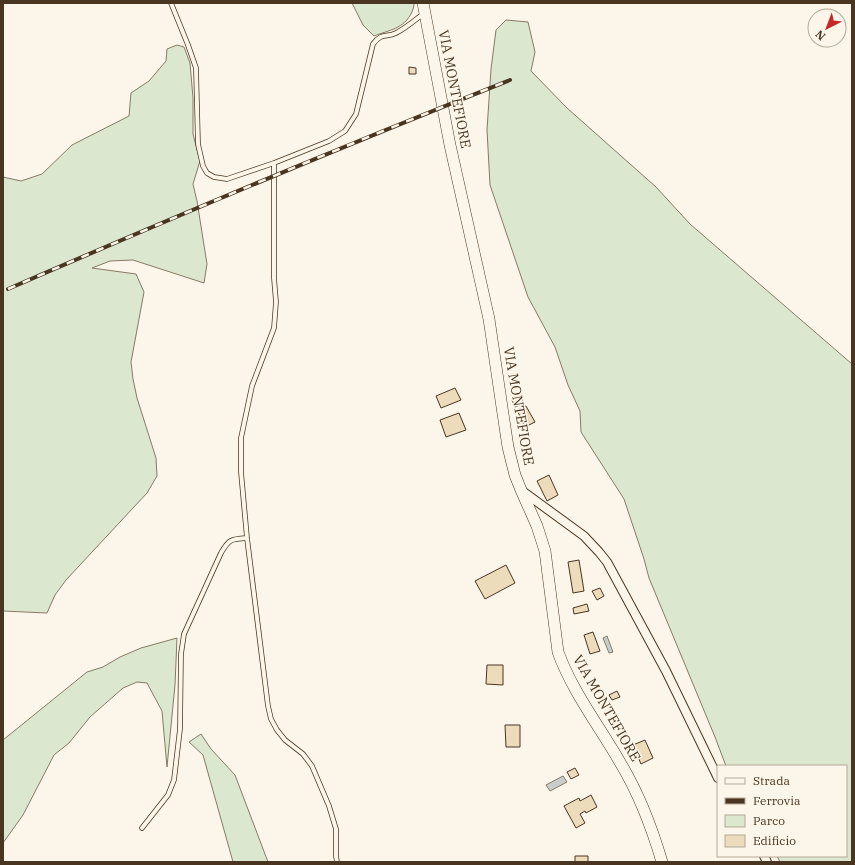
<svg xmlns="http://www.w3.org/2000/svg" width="855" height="865" font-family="'IBM Plex Serif',serif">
<rect width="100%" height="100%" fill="#fbf6e9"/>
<path fill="#dce7d0" stroke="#887966" d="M352,3H414C414,7 413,9 412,12C404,29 389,30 374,36L363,25Z
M506,20L528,22L535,52L531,71L567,108L656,187L690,224L852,364V862H780L777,856H846V766H726L715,737L649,578L644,559L624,499L581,432L580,411L568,385L555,347L528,297L490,185L487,130L491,69L496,30Z
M177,45L184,47L190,63L193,98V134L200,161L193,184L197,201L207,264L204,283L133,260L110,261L92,268L136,274L144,292L131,362L133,379L137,398L156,458L157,476L147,493L66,580L55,595L47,613L3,611V177L21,181L42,174L72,145L129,116L131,93L149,81L166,61L167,49Z
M177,638L175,685L167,767L162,711L147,683L137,682L123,688L90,717L69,743L54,755L23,815L3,843V740L87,672L103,667L120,657L141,648Z
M201,734L211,749L235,775L268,862H233L203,755L189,742Z"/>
<path fill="#c9cecd" stroke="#887966" d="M607,636L613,652L609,653L603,638Z
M563,776L567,782L550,791L546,785Z"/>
<path fill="#ecdcbc" stroke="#4a3520" d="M409,67L416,68V74H409Z
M455,388L461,400L441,408L436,396Z
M520,396L524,403L515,407L512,400Z
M526,406L535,422L525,427L517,410Z
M459,413L466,430L446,437L440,420Z
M549,475L558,495L547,501L537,481Z
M579,560L584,591L573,593L568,562Z
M506,565L515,583L485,599L475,581Z
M600,588L604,596L597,600L592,591Z
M587,604L589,611L574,614L573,608Z
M593,632L600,651L590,654L584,635Z
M487,665H503V685L486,684Z
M617,691L620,697L612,700L609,695Z
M505,725H520V747H506Z
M645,740L653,758L641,764L633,745Z
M575,768L579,775L571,779L567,772Z
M591,795L597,807L586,813L585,811L580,814L585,823L576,828L564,806L579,798L580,801Z
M575,856H588V862H575Z"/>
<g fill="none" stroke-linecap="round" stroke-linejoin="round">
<defs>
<path id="lane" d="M171,3L188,45L196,68L198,144L203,166L207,173L214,177L227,179L274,163L329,141L345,131L356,114L373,44C382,32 386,38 396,33C406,28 415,20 423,14
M274,163V278L276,302L274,328L252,386L241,438V472L247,538L268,706L271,719L277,730L285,740L303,754L312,766L329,806L336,829V856L337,862
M142,828L168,795L174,780L180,729L181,654L184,634L221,553C229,539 231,539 247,538"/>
<path id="street" d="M521,490L584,536L599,552L607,562L666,671L718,778
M764,856L767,862"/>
<path id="secondary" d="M423,3L450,145L489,319L503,414L508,447L515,475L521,490L537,526L545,551L558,652C573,693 600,727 621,764C639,794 652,828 662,862"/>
</defs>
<use href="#lane" stroke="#4a3520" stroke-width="5.5"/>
<use href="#street" stroke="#4a3520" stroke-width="10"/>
<use href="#secondary" stroke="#4a3520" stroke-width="12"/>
<use href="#lane" stroke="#fbf6e9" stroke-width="4"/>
<use href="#street" stroke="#fbf6e9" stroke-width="8"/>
<use href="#secondary" stroke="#fbf6e9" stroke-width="11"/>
<defs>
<path id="rail" d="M8,289C174,217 341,147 510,80"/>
</defs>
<use href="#rail" stroke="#4a3520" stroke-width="4"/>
<use href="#rail" stroke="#fbf6e9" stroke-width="2.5" stroke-dasharray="8" stroke-linecap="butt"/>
</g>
<g text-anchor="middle" stroke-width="3" stroke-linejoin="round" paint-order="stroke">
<g font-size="14" fill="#4a3520" stroke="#fbf6e9">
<text transform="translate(455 89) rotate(79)" y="5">VIA MONTEFIORE</text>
<text transform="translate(519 406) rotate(80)" y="5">VIA MONTEFIORE</text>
<text transform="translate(607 708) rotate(60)" y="5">VIA MONTEFIORE</text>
</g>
</g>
<rect width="855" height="865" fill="none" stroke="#4a3520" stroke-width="8"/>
<rect x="717" y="765" width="130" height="92" fill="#fbf6e9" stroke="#b4a999"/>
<rect x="725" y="778" width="20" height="6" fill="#fbf6e9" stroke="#b4a999"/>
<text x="753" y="785" font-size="12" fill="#4a3520">Strada</text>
<rect x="725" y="798" width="20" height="6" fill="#4a3520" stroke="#b4a999"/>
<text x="753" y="805" font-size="12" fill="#4a3520">Ferrovia</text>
<rect x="725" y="815" width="20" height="12" fill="#dce7d0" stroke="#b4a999"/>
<text x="753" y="825" font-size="12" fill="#4a3520">Parco</text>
<rect x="725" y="835" width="20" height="12" fill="#ecdcbc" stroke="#b4a999"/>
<text x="753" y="845" font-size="12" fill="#4a3520">Edificio</text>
<g transform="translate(827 28) rotate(222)"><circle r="19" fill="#fbf6e9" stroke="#b4a999"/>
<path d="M0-3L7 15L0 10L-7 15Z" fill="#c62828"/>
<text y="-6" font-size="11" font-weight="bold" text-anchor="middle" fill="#4a3520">N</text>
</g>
</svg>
